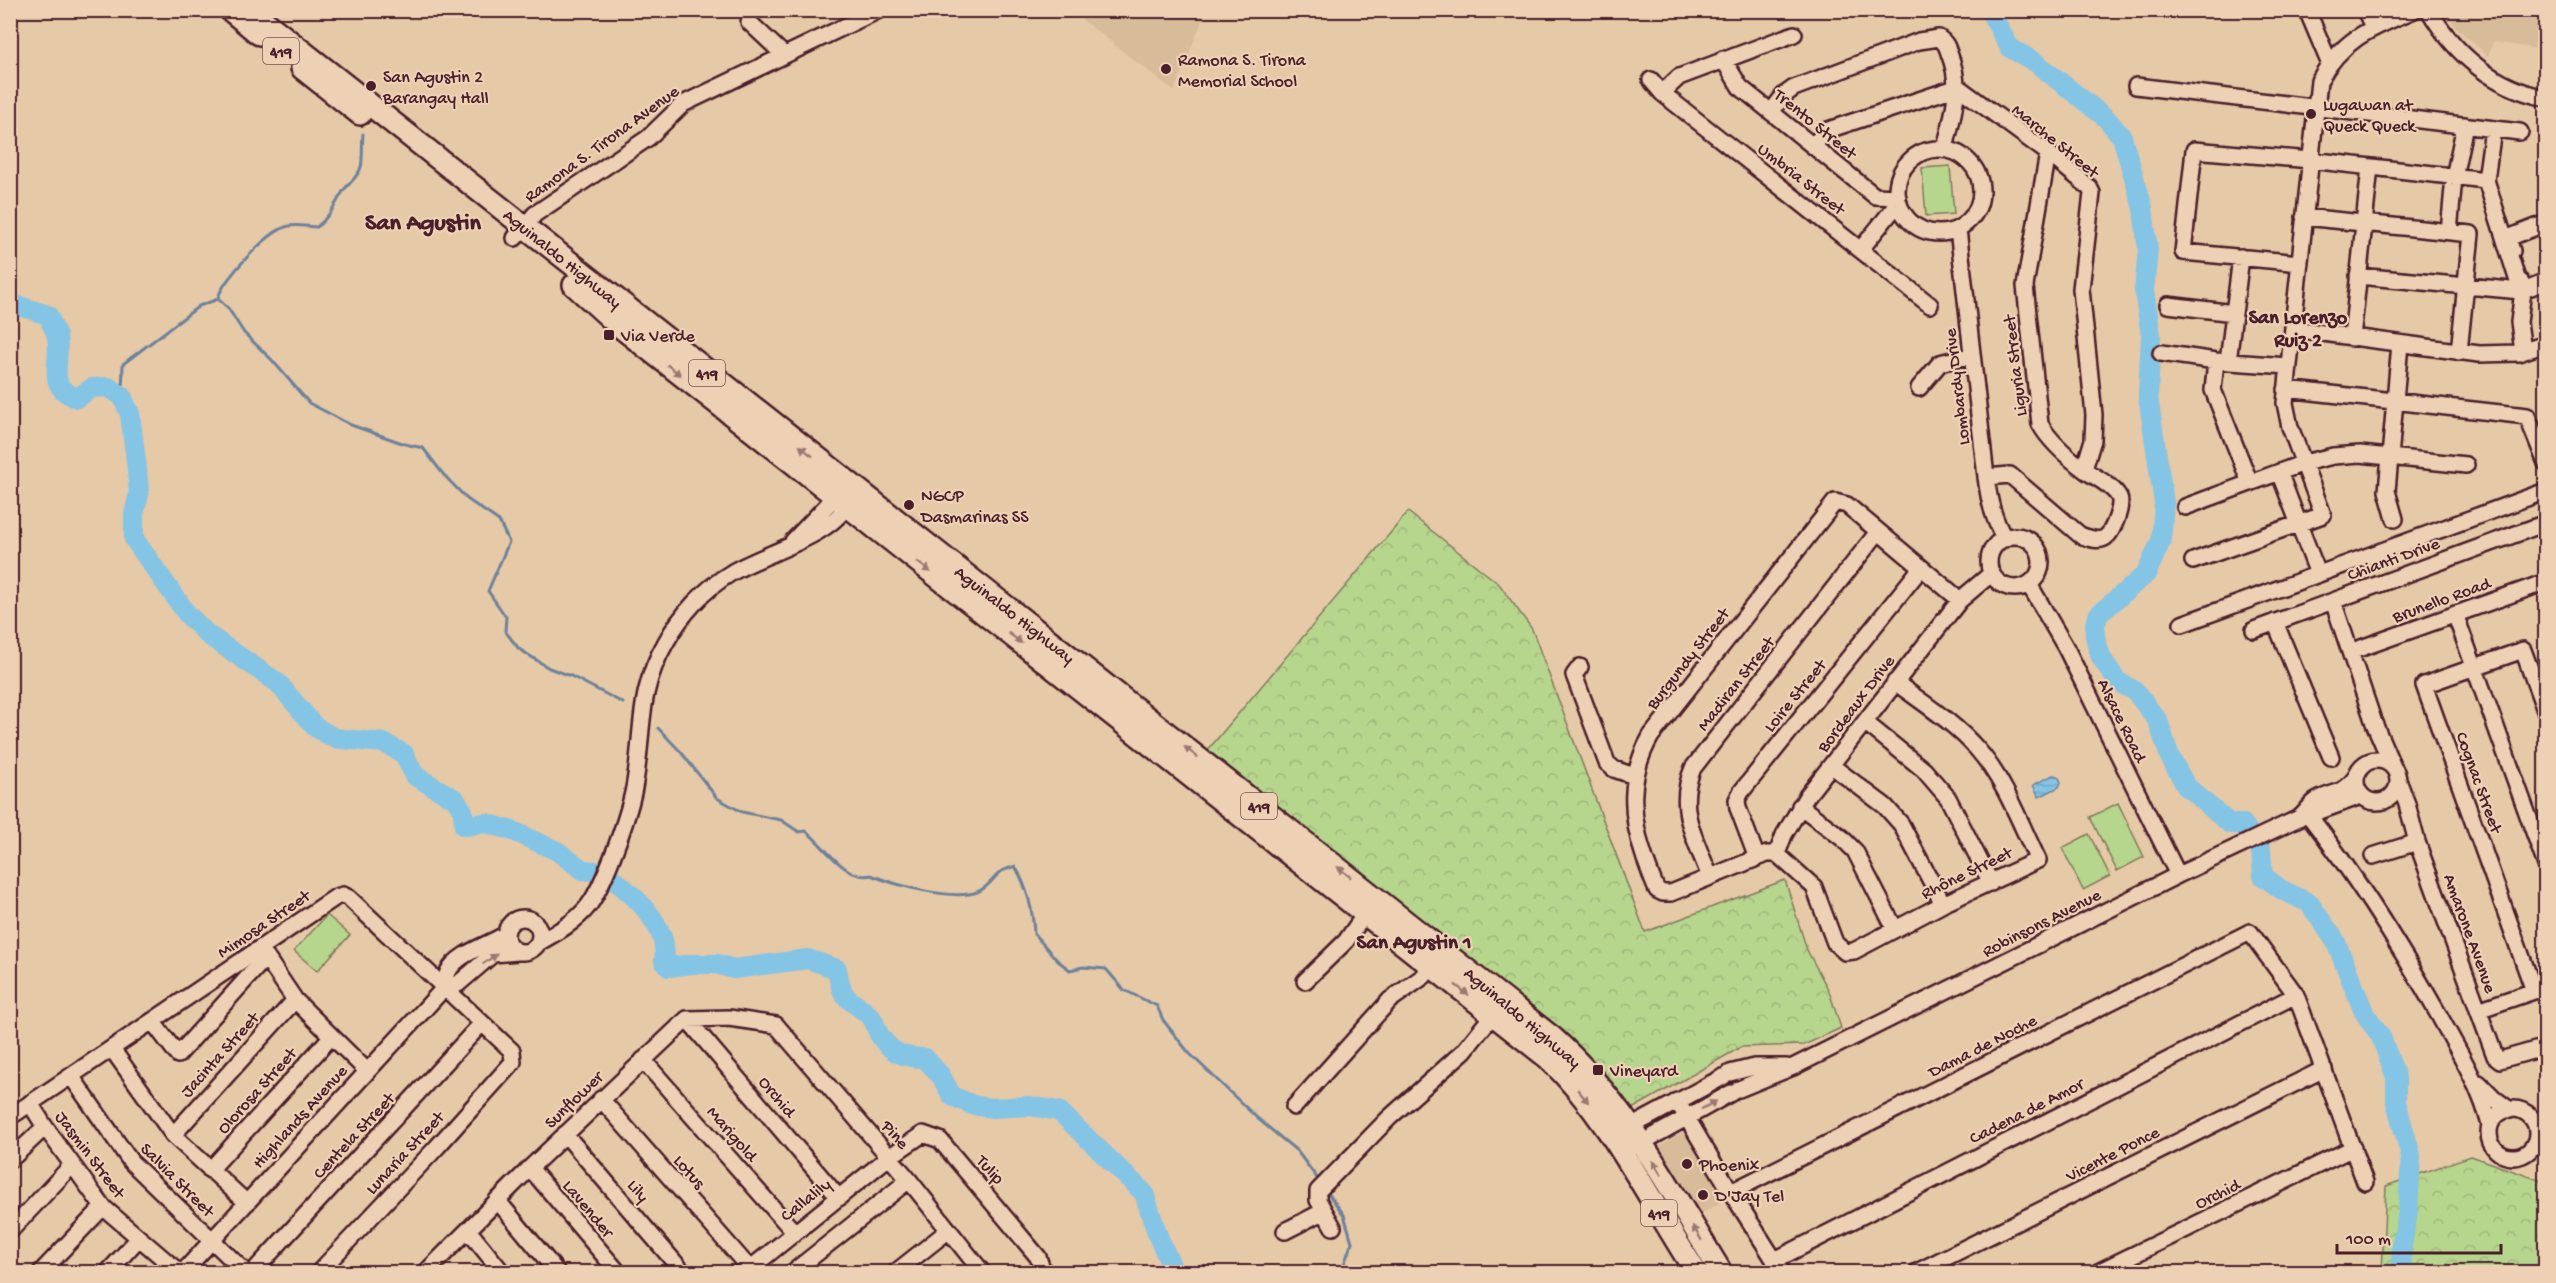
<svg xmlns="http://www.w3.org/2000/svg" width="2556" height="1283" font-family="'Gochi Hand',sans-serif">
<defs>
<pattern id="forest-crowns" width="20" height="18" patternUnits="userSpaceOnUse" patternTransform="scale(1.5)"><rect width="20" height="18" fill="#b6d58d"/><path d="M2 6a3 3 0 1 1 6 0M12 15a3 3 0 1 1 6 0" fill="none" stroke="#9eb67a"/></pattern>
<pattern id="water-rules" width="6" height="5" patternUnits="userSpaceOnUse" patternTransform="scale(1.5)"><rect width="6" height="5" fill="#84c4e5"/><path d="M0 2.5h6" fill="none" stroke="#74a8c5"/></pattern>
</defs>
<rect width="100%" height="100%" fill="#e6c9a7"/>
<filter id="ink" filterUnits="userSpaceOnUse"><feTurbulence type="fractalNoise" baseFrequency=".0167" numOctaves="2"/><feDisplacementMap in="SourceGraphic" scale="12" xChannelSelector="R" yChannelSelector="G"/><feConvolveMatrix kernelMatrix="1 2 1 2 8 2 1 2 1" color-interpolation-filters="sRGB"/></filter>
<g filter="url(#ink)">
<path fill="#d8bb98" d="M1202,11L1204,16L1174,91L1071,11Z
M2446,11H2545V50L2493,42L2488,56L2454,25Z
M1685,1131L1726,1199L1699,1215L1658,1147Z"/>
<path fill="url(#forest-crowns)" stroke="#807a5c" stroke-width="1.5" d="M1408,512L1499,584L1532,629L1645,932L1785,880L1807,950L1829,991L1841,1028L1804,1045L1741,1047L1632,1109L1600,1068L1568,1037L1207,751Z
M2470,1156L2545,1182V1272H2382L2386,1186Z"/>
<path fill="#b6d58d" stroke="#807a5c" stroke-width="1.5" d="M1950,166L1954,214L1926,216L1922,168Z
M2118,803L2144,857L2117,871L2090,817Z
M2089,834L2110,876L2083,890L2062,848Z
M327,915L350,935L317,971L294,951Z"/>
<path fill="url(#water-rules)" stroke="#6d829b" stroke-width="1.5" d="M2053,775L2058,776L2061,782L2059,787L2039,797L2033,785Z"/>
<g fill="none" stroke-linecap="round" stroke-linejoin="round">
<path stroke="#6d829b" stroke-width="3" d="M218,298C223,279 270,229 289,226C298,224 309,227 317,227C330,216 334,206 342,193C347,184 358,178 361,167C363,161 362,142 363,134
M218,299L228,308L244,333L272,360L309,403L351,425L405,444L423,448L443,474L467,499L499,521L509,542L488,591L506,617L505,631L519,649L549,668L571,676L623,703
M122,396L123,364L199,306L218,299
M658,728L681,752L717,798L742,812L781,820L799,832L806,831C824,845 847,882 871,875C895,885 952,901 977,892C989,888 993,877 1002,871C1006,869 1011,868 1015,866C1027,887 1033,910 1034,934L1058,961L1070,970L1083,967L1106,969L1124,990L1157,1006L1163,1020L1189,1053L1257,1118L1297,1151L1320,1182
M1325,1189L1344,1215L1352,1242L1342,1270L1343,1272"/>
<path stroke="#84c4e5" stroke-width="20" d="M1989,10L2010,48L2035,62L2106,118L2122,137L2143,208L2148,250L2144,291L2151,335L2148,396L2164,503L2161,541L2146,574L2099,614L2095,624V637L2101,657L2117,681L2135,691L2158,721L2170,757L2186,786L2230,824H2243L2261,850L2263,876L2282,890L2309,903L2335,940L2364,1012L2381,1037L2396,1077V1102L2411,1156L2408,1211L2402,1245L2401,1272
M10,303L48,315C50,322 55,329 57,337C62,363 44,386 77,398L92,388L108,387L122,396L130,414L137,469L139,494L134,514V539L187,614L208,635L278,683L315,727L334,738L384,743L404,754L415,776L455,799L463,811L464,826L486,823L513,831L557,851L583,870L595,871
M612,878C636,897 670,927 664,961L669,967L692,964H716L734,969L808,959L837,969C843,1004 847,995 870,1016C876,1022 876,1031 881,1037C892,1054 906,1058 925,1058L941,1076L952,1096L973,1105L991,1108L1030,1106L1059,1111L1144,1193L1158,1236L1174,1272"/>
<defs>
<path id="minor" d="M2307,10L2329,62
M2365,10L2373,27
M2429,10C2455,55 2495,88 2546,98
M749,22L784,55
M1723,59L1740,87L1875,196L1898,197
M1651,80L1662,93L1930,305
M2136,86L2520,132
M1958,87L2048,153L2089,187L2092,193L2081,289L2094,415L2093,440L2084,469
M1662,93L1679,77L1794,34
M1771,112L1784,95L1794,88L1919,41L1939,38C1945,42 1947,46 1949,53C1963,88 1953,113 1945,149
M2493,129L2486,180L2521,291
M1813,145L1828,130L1958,87
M1897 191a42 42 0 1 1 84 0a42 42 0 1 1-84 0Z
M2304,217L2471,234L2459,352
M1958,229L1986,477C1989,500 1993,519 2005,539
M2449,232L2454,177L2465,125
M515,238L535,214L648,138L683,104L879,10
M1861,249L1899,202
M2512,251L2508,238L2546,223
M2300,263L2183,252L2194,150L2310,160L2486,180
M2358,276L2521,291L2546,281
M2521,282L2523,291L2519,322L2523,351
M2168,305L2234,313
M2293,329L2479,354L2518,353L2546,344
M2352,338L2370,167
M2161,353L2216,361L2288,366
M2216,361L2213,390L2250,483
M2228,362L2241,257
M1919,388L1940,363L1971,355
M2286,389L2527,416L2546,463
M2279,472L2318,574
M1986,477L2010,475L2080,535C2088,538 2100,543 2107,536C2113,530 2123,506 2119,497C2113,486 2097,478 2086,471C2070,459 2050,442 2040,424L2025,286L2048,153
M2185,507L2304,463L2333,456L2360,454L2466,465
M2395,519L2387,491L2400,344
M1989 562a26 26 0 1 1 52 0a26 26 0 1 1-52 0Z
M793,541L835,497L844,491
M2193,561L2323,515L2290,427L2285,403L2319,81C2342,39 2371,28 2414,10
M2029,584L2066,648L2178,875
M2333,601L2374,723L2393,767
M2455,614L2546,865
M2275,622L2331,757
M2182,624L2546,491
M2254,630L2546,523
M2350,652L2546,582
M1580,667L1574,675L1607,763L1614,769L1634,776
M1866,723L1924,770L1948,798L1991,883
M2356 781a21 21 0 1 1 42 0a21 21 0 1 1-42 0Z
M1832,766L1885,806L1901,824L1943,904
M2398,780L2407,804L2417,842L2495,1056L2500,1060L2546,1047
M1800,806L1842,838L1855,851L1895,929
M2307,813C2357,877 2400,946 2440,1017C2459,1052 2480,1086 2490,1125
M2307,813L2320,811L2358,797
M1777,854H1767L1671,893H1663L1657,890C1652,880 1649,869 1645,859C1630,816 1628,776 1651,736L1835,502L1847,505L1960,600
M1777,854L1814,887L1835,943L1845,952L1854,951L1943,904L2038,860C2020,823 2005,781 1978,750C1955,723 1923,703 1895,682
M1777,854L1784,835L1807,796L1960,600L1992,573
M2373,856L2417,842
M1757,858L1738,808L1737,800L1741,792L1921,568
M1710,877C1695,838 1676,808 1693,768L1878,532
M506 935a17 17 0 1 1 34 0a17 17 0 1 1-34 0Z
M538,943C556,933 576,922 589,905C605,883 631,810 635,782C644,729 637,692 666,642C681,615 704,589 731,573C763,553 840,535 850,497
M262,951L295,1000L367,1071
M1305,981L1346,941L1370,907
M445,987L458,984L493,954L518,952
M2534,991L2424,685L2523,650L2546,713
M2478,1010L2546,987
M687,1019L839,1198
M152,1021L178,1055L266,957
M112,1049L173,1135L247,1203
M643,1060L794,1232
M1730,1073L1754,1067H1787
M71,1076L131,1162L245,1272
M2479,1083L2495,1099L2510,1110
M1739,1089L1793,1067L2178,875L2299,818C2306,813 2309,806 2316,801C2333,790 2340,798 2356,777
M601,1099L750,1269
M1677,1101L1731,1192L1782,1272
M30,1103L45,1127L103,1207L179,1272
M1294,1107L1390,1000L1424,976L1436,958
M2489 1133a24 24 0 1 1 48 0a24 24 0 1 1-48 0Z
M10,1117L336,897L343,895L349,898L512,1051L513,1062L437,1147L319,1272
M1623,1131L1723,1077
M565,1134L683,1272
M173,1135L295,1000
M1634,1147L1731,1093
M10,1160L45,1127
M530,1168L618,1272
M210,1170L331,1037
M1731,1192L2250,932L2296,995L2365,1182
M497,1200L557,1272
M1333,1227L1318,1200V1191L1389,1118L1464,1051L1499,1007
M468,1230L502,1272
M10,1231L72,1165
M1285,1231L1324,1211
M1775,1260L2296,995
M41,1272L103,1207
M108,1272L139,1238
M183,1272L445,987C446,983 446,976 448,972C457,953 489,945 506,934
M253,1272L482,1023
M426,1272L530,1168L687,1019L729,1018L776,1025L909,1180L982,1272
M746,1272L889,1157L923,1134L940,1140L1038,1257L1043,1272
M793,1272L909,1180
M896,1272L949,1230
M1917,1272L2324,1069
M2098,1272L2353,1148"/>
<path id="highway" d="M230,10L259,34
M250,10L1553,1038C1626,1103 1671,1191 1721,1272
M302,68L360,114
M574,285L618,325L1548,1058C1611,1119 1649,1200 1696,1272"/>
</defs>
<use href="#minor" stroke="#4a1f2b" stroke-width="20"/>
<use href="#highway" stroke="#4a1f2b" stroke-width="26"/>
<use href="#minor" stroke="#eed0b4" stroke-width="15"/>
<use href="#highway" stroke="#eed0b4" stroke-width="21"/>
</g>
<defs><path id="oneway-solid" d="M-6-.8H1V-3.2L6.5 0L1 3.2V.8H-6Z" transform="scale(1.5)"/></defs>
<g fill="#9c7870">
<use href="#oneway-solid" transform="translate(674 370) rotate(38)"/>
<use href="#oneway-solid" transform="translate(806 451) rotate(-142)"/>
<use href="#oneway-solid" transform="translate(924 567) rotate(38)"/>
<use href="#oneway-solid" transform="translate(1015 638) rotate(38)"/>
<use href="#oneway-solid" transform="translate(1191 752) rotate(-142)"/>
<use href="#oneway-solid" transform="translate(1344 872) rotate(-142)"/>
<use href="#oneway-solid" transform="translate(490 959) rotate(-35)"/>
<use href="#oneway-solid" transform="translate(1462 990) rotate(38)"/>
<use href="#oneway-solid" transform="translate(1583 1096) rotate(50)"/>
<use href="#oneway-solid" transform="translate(1709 1105) rotate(-28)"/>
<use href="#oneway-solid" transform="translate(1657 1168) rotate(-122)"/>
<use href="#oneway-solid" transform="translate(1697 1233) rotate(-122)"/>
</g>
</g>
<g fill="#4a1f2b" stroke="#eed0b4" stroke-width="2">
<circle cx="1166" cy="69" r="6"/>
<circle cx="371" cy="86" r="6"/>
<circle cx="2311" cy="114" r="6"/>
<rect x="603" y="329" width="12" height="12" rx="3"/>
<circle cx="909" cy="505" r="6"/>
<rect x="1592" y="1064" width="12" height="12" rx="3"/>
<circle cx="1687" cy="1164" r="6"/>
<circle cx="1703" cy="1195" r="6"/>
</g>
<g text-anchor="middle" stroke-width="4.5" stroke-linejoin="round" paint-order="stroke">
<g fill="#eed0b4" stroke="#7b5454" stroke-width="1.5">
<rect x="263" y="38" width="36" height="26" rx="4.5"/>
<rect x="689" y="360" width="36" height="26" rx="4.5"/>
<rect x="1241" y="793" width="36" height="26" rx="4.5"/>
<rect x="1641" y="1200" width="36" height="26" rx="4.5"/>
</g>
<g font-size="16" font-weight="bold" fill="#4a1f2b">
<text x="281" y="57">419</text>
<text x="707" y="379">419</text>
<text x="1259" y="812">419</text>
<text x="1659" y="1219">419</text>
</g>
<g font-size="18" fill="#4a1f2b" stroke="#eed0b4" text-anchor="start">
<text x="1178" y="65">Ramona S. Tirona<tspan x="1178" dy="21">Memorial School</tspan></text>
<text x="383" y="82">San Agustin 2<tspan x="383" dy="21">Barangay Hall</tspan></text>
<text x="2323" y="110">Lugawan at<tspan x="2323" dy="21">Queck Queck</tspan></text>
<text x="621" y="341">Via Verde</text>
<text x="921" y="501">NGCP<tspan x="921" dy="21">Dasmarinas SS</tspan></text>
<text x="1610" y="1076">Vineyard</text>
<text x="1699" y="1170">Phoenix</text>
<text x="1715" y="1201">D'Jay Tel</text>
</g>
<g font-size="18" fill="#4a1f2b" stroke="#eed0b4">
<text transform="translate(1816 123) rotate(39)" y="6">Trento Street</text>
<text transform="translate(2056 140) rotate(39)" y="6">Marche Street</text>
<text transform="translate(601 143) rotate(-36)" y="6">Ramona S. Tirona Avenue</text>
<text transform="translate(1802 178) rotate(38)" y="6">Umbria Street</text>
<text transform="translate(563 258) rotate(39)" y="6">Aguinaldo Highway</text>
<text transform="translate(2014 366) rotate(-97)" y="6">Liguria Street</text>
<text transform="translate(1956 387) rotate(-97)" y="6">Lombardy Drive</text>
<text transform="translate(2393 558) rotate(-20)" y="6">Chianti Drive</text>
<text transform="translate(2441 599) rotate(-20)" y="6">Brunello Road</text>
<text transform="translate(1015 614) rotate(38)" y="6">Aguinaldo Highway</text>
<text transform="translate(1687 658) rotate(-52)" y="6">Burgundy Street</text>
<text transform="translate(1735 683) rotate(-52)" y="6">Madiran Street</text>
<text transform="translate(1794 695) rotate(-51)" y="6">Loire Street</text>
<text transform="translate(1855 703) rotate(-53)" y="6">Bordeaux Drive</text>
<text transform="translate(2123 720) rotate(64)" y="6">Alsace Road</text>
<text transform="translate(2480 782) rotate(70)" y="6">Cognac Street</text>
<text transform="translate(1966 872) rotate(-26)" y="6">Rhône Street</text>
<text transform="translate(2041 922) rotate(-27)" y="6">Robinsons Avenue</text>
<text transform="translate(263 923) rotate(-34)" y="6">Mimosa Street</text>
<text transform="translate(2471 933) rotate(70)" y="6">Amarone Avenue</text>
<text transform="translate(1523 1017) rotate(40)" y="6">Aguinaldo Highway</text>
<text transform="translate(1982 1045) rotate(-27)" y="6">Dama de Noche</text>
<text transform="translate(219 1054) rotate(-48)" y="6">Jacinta Street</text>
<text transform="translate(256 1090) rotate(-48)" y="6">Olorosa Street</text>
<text transform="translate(778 1096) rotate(50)" y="6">Orchid</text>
<text transform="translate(573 1099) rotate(-44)" y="6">Sunflower</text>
<text transform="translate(2026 1110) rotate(-27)" y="6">Cadena de Amor</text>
<text transform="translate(299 1116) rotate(-48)" y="6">Highlands Avenue</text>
<text transform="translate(733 1133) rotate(49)" y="6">Marigold</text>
<text transform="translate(896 1134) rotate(49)" y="6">Pine</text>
<text transform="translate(353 1135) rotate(-47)" y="6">Centela Street</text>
<text transform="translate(404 1152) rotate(-47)" y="6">Lunaria Street</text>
<text transform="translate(2112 1153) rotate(-27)" y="6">Vicente Ponce</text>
<text transform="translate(91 1154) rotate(53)" y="6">Jasmin Street</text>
<text transform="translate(991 1169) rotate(49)" y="6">Tulip</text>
<text transform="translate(690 1171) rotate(49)" y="6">Lotus</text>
<text transform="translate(178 1179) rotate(45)" y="6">Salvia Street</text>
<text transform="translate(639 1190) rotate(50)" y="6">Lily</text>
<text transform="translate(2217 1193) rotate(-26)" y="6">Orchid</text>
<text transform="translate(805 1199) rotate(-38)" y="6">Callalily</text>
<text transform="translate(589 1208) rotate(50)" y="6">Lavender</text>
</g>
<g font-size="20" font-weight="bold" fill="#4a1f2b" stroke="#eed0b4">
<text x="2298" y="323">San Lorenzo<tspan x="2298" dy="23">Ruiz 2</tspan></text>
</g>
<g font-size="21" font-weight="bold" fill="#4a1f2b" stroke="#eed0b4">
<text x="1414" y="948">San Agustin 1</text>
</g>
<g font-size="24" font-weight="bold" fill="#4a1f2b" stroke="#eed0b4">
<text x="423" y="229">San Agustin</text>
</g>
</g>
<rect width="2556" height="1283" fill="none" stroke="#eed0b4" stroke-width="36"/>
<rect x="18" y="18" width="2520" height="1247" fill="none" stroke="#4a1f2b" stroke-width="2" filter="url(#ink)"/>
<path d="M2337 1244v9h164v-9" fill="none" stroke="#4a1f2b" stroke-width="3"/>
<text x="2346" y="1244" font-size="18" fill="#4a1f2b" stroke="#eed0b4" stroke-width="4.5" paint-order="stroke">100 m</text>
</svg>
